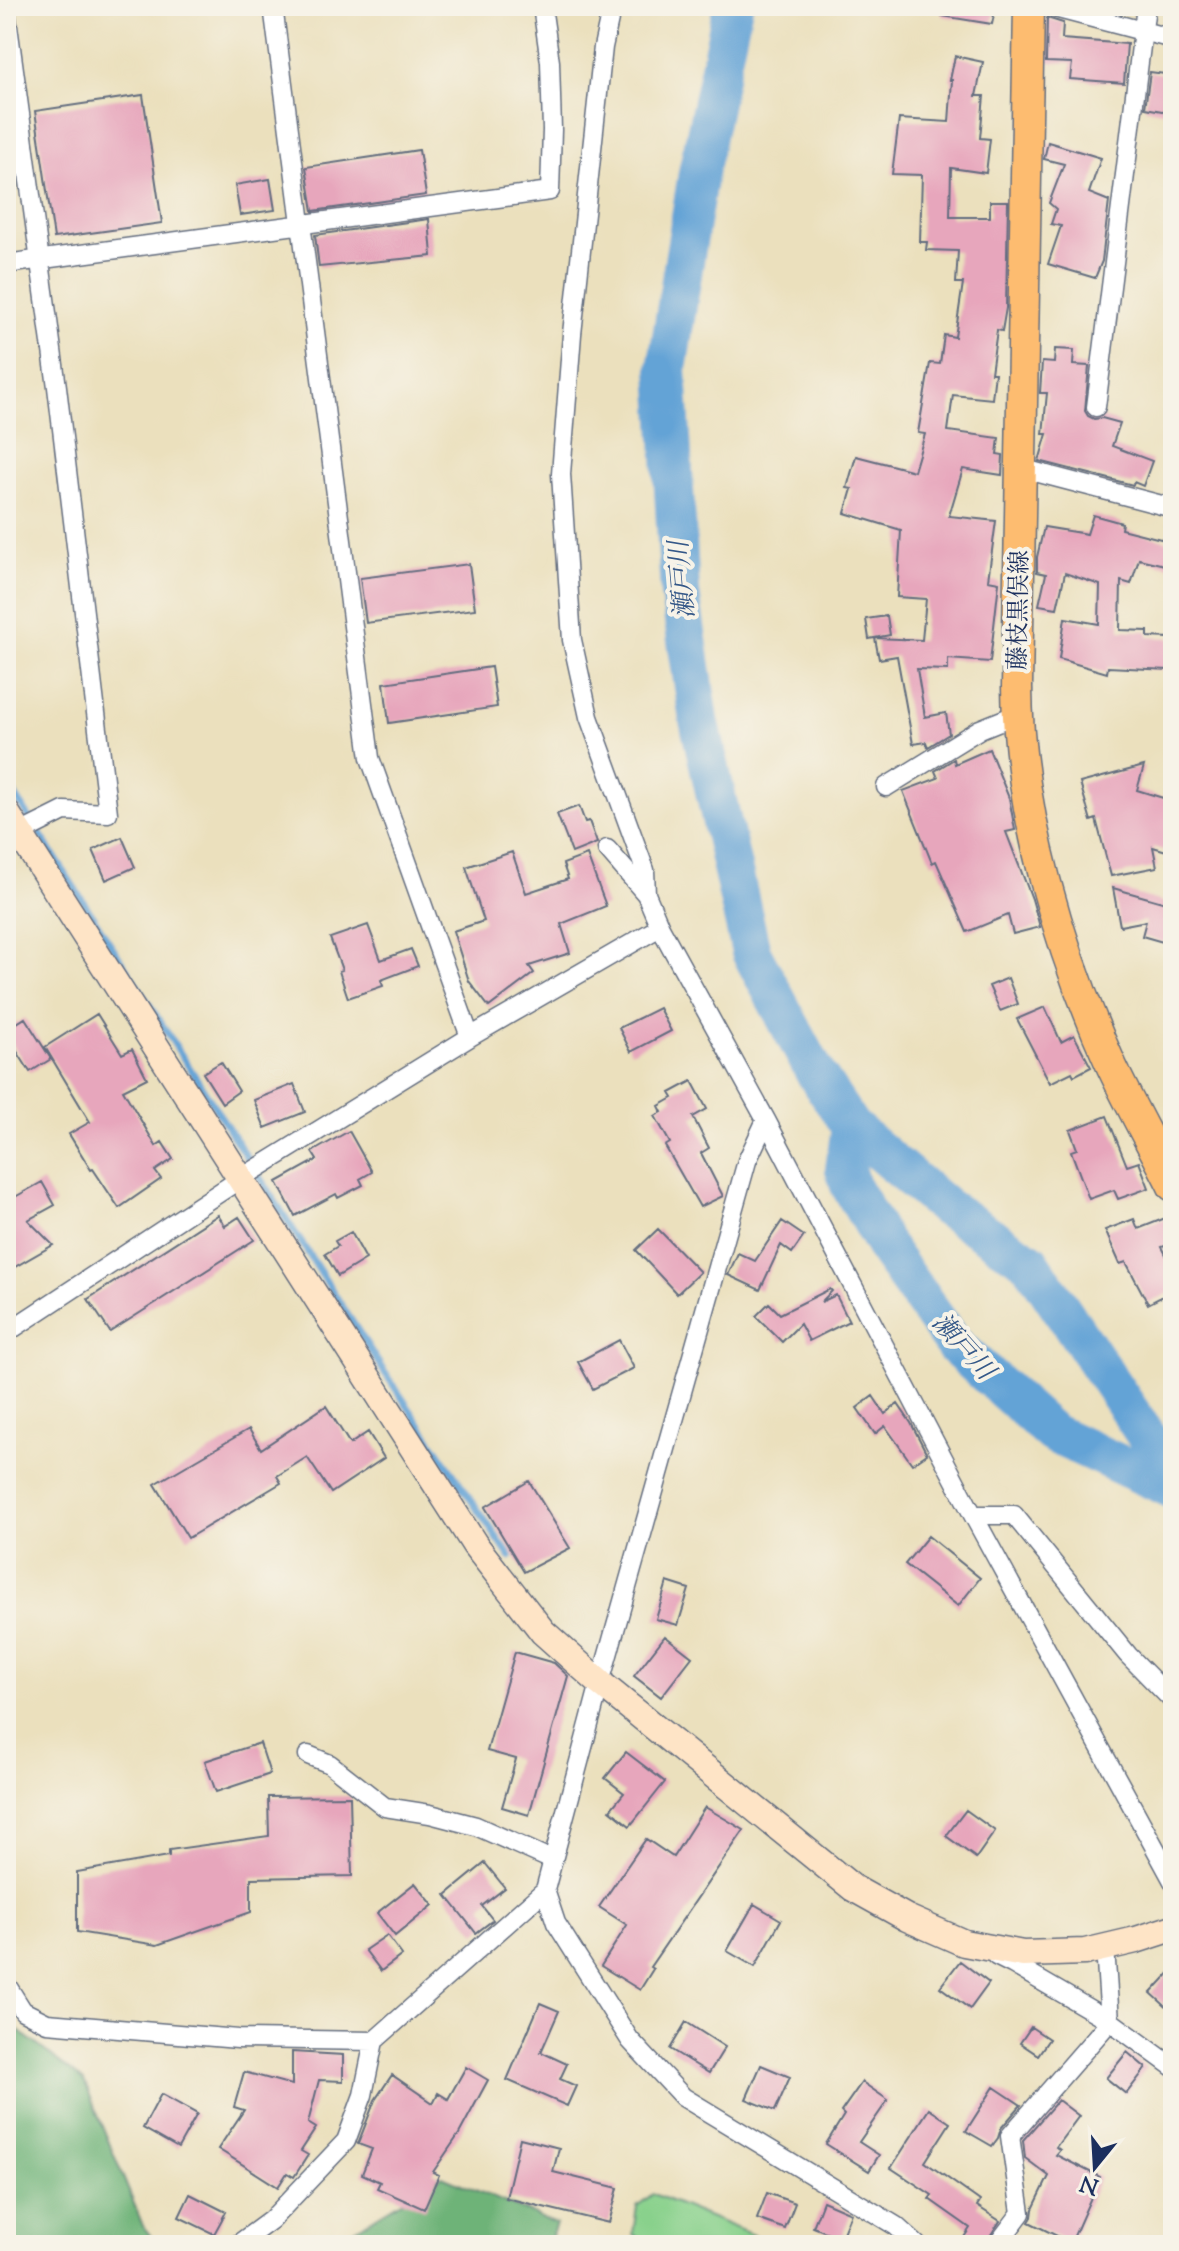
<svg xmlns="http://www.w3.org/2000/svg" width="1179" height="2251" font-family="'Sorts Mill Goudy','Noto Serif JP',serif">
<rect width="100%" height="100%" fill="#f7f3e8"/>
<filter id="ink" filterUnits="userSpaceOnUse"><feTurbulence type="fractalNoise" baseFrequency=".0125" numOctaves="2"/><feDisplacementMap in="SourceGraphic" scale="16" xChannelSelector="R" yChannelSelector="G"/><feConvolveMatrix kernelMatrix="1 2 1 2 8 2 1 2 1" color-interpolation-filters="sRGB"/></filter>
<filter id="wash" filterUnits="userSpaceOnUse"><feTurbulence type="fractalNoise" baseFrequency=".006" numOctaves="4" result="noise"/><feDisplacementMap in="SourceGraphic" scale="32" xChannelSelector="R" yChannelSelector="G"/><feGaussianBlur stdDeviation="1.8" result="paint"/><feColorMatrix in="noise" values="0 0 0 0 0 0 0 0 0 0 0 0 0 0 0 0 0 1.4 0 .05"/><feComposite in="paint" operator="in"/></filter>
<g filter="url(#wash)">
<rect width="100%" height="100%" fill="#ebe0bd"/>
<path fill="#89d18c" stroke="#528075" stroke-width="2" d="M653,2194L777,2245H649L633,2234L637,2206Z"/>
<path fill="#6eb378" stroke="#44716b" stroke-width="2" d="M6,2021L84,2081L143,2226L158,2245H6Z
M442,2176L556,2224L548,2245H329Z"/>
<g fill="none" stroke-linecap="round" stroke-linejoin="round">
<path stroke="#64a3d6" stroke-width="7" d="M6,781L381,1367L510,1557"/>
<path stroke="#64a3d6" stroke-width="40" d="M733,6L698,173L667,369L680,593L699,720L751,952L814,1071L851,1127L945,1207L1030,1262L1173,1476
M851,1127L845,1169L850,1185L889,1253L955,1346L1052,1433L1173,1489"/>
</g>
<g id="blocks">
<path fill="#e7a6bc" d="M943,6H996L992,24L942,16Z
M1047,18L1063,23L1062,39L1127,44L1124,83L1070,79L1072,63L1046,62Z
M955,56L983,62L976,96H984L980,138L990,139L986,173L951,168L950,217H990V201H1008L1006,308L1002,331L997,330L991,373H995L992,399L953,395L948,431L999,438L997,454L1003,455L1002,475L963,469L949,516L996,521L988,580L999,582L990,662L948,659V670L917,669L925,717L946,713L949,734L928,747L926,742L913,744L897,656L879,659L875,638L922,640L926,599L897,597L901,530L845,513L852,489L847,488L856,456L914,471L925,434L918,433L930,363L940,364L944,335L955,337L963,283H956L958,251L926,250L927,242H920L922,175L892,174L899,119L949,122L952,80H950Z
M1150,72L1173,75L1168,112L1145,108Z
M143,95L162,223L54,238L35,111Z
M1048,142L1101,158L1089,193L1109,201L1102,261L1095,278L1048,264L1061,226L1051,224L1056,209L1049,203L1064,164L1044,159Z
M419,150L426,195L313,211L306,167Z
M270,179L275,210L240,215L235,185Z
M429,219L432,256L319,267L315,235Z
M1055,349L1074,350L1073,365L1089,366L1085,411L1088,416L1094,419L1102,418L1120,423L1112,446L1152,461L1143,486L1134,482L1133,485L1039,461L1047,434H1043L1047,393H1040L1042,362L1054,363Z
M1093,515L1122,523L1121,529L1173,542V567L1139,559L1131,584L1121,581L1120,630L1148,631V637L1170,638L1169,670L1108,667L1107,673L1059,659L1065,618L1099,624L1100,585L1065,573L1057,608L1039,605L1046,574L1037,572V557L1044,527L1087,534Z
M469,564L475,609L366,623L360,578Z
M887,616L890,635L869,639L866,619Z
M491,667L497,707L389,723L384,683Z
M989,749L1009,798L1015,830L1006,832L1032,899L1040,927L1013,934L1008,915L967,932L936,861L932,863L903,791L938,778L935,771L954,759L955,764Z
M1144,766L1137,790L1173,801V853L1153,847L1157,867L1111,876L1096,819L1091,821L1080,783Z
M579,806L585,822L589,821L597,843L572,853L557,814Z
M122,837L135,867L106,880L93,850Z
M512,852L526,893L568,879L563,864L587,855L606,906L561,924L570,953L529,966L534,973L489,1007L469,981L453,931L484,921L466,867Z
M1113,888L1173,905V945L1142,936L1146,921L1120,926Z
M368,925L381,960L411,949L418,966L381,980L383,986L348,998L339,971L342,970L330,938Z
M1008,978L1018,1004L1000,1011L989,986Z
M1045,1007L1061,1042L1074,1035L1091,1067L1074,1076L1072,1072L1050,1083L1017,1019Z
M659,1008L671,1031L631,1052L619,1028Z
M97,1014L122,1054L132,1049L147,1078L123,1090L156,1146L162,1142L173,1159L155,1171L161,1179L119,1208L93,1169L91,1170L69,1134L90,1122L45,1047Z
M25,1018L51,1059L30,1072L6,1034V1030Z
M221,1062L239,1091L222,1103L203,1073Z
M692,1081L707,1109L693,1117L709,1148L701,1153L723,1196L700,1207L665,1146L670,1143L655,1116L662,1112L659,1106L673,1098L670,1093Z
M294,1084L305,1112L265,1128L254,1100Z
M1107,1116L1127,1166L1139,1162L1149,1188L1118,1199L1114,1190L1089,1199L1071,1151L1077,1149L1070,1130Z
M349,1131L372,1172L360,1179L363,1185L338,1198L336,1194L295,1216L277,1182L317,1160L312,1152Z
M42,1182L55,1205L28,1220L53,1245L6,1272V1202Z
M218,1215L225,1226L239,1217L254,1240L110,1332L88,1299Z
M1173,1215V1243L1162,1247L1173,1268V1291L1148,1304L1126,1262L1120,1264L1105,1230L1134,1219L1138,1229Z
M782,1221L804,1236L792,1253L781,1245L760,1290L728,1275L738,1253L755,1261Z
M658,1229L700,1272L677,1294L636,1250Z
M351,1232L366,1259L338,1276L325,1254L338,1246L335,1241Z
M830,1289L832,1291L821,1302L836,1295L849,1321L809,1341L800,1324L782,1342L756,1316L769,1303L780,1314Z
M619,1340L634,1368L593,1389L578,1362Z
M873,1396L885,1414L898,1404L911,1423L927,1454L912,1464L885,1426L875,1434L857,1408Z
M326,1406L350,1444L368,1432L384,1458L331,1493L307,1457L277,1476L281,1483L188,1538L155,1484L249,1429L261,1449Z
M529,1481L570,1548L524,1572L485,1507Z
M928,1536L980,1578L958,1606L905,1564Z
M667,1582L689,1589L678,1625L656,1619Z
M665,1636L692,1657L661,1697L634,1676Z
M515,1652L554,1663L568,1676L529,1815L502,1807L516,1759L487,1751Z
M260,1743L270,1774L216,1792L205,1761Z
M626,1752L665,1782L630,1826L610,1810L624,1793L605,1778Z
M350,1796L352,1876L251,1878V1912L157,1945L77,1932V1872L169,1856V1850L269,1836L268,1797Z
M705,1807L744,1830L650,1967L653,1969L640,1990L601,1966L627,1925L599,1907L646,1839L673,1857Z
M966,1810L995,1831L976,1858L946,1836Z
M485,1863L505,1888L482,1906L493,1920L476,1933L446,1895Z
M415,1883L433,1905L395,1936L377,1913Z
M754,1904L781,1920L755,1967L727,1951Z
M387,1935L402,1955L381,1971L365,1950Z
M960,1961L989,1983L970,2009L940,1987Z
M1173,1969V2013L1151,1993Z
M540,2003L559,2011L541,2052L567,2064L560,2079L576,2086L567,2106L507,2080Z
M686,2022L725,2047L709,2073L670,2049Z
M1031,2027L1049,2039L1038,2055L1020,2043Z
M292,2052L343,2055V2081L319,2080L308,2123L316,2128L301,2151L308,2155L294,2177L287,2173L278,2187L218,2149L244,2110L234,2107L244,2072L292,2085Z
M1127,2052L1146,2068L1126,2094L1106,2078Z
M761,2065L790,2077L775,2111L746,2099Z
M466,2067L488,2080L459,2134L433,2172L439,2175L424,2209L377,2188L380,2182L362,2174L372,2149L358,2144L375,2100L392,2075L433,2103L438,2093L448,2099Z
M862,2082L888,2100L859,2142L879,2155L869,2171L826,2144L844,2115L841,2112Z
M994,2087L1021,2105L1001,2128L998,2138L992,2146L966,2131Z
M161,2094L197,2114L178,2148L143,2128Z
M1058,2100L1079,2116L1056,2147L1060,2150L1056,2155L1100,2177L1071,2243L1029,2222L1032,2217L1033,2209L1049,2176L1025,2158L1023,2140Z
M929,2109L950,2123L925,2162L980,2201L977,2206L1000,2221L984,2245H959L970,2228L929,2199L932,2195L891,2168Z
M520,2138L559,2148L553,2172L618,2188L609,2223L506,2198Z
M767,2193L795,2203L785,2229L757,2219Z
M190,2194L226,2212L214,2234L179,2217Z
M823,2201L851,2213L841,2238L813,2227Z"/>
</g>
</g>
<g filter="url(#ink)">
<use href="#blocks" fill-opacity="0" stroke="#646d7f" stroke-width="2"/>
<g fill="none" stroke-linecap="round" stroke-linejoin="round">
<defs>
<path id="street" d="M273,6L370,758L470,1037
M612,6L603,47L572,334L561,474L572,640L589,717L645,870L646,894
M1047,6L1173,39
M6,11L57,387L108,813L64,811L20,833
M6,264L550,191L552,130L550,62L542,6
M1096,407L1146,6
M1020,468L1173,508
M886,787L980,729L1017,714
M607,849L646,894L660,927L766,1120L973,1515L1173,1881
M766,1120L747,1161L600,1683L545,1890L556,1923L630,2040L683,2097L896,2226L917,2245
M6,1333L240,1179L470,1037L660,927
M973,1515H1014L1128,1655L1173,1701
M308,1755L330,1764L385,1807L430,1814L476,1826L552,1860
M996,1956L1012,1964L1110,2021L1173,2067
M6,1984L23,2011L47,2023L238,2039L374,2041L545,1890
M237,2245L271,2220L346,2141L363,2095L374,2041
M997,2245L1021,2213L1010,2136L1110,2021L1105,1947"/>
<path id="secondary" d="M6,812L475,1545L543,1632L600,1683L853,1888L907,1918L964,1943L1023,1954L1085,1952L1136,1940L1173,1928"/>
<path id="primary" d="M1029,6L1017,687C1018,812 1060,953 1112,1067C1131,1107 1153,1146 1173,1186"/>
</defs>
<use href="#street" stroke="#646d7f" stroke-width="21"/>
<use href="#secondary" stroke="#646d7f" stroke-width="29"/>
<use href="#primary" stroke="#646d7f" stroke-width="33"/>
<use href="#street" stroke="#fff" stroke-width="18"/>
<use href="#secondary" stroke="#fee4c6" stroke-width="26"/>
<use href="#primary" stroke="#fdbc70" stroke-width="30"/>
</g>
</g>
<g text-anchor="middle" stroke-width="8" stroke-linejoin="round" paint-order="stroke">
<g font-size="24" fill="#1b2f5e" stroke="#f7f3e8">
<text transform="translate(1018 610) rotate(-89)" y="8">藤枝黒俣線</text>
</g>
<g font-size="26" font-style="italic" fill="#355888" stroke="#f7f3e8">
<text transform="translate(681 580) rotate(-95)" y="9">瀬戸川</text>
<text transform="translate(964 1346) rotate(48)" y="9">瀬戸川</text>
</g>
</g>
<rect width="1179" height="2251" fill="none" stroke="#f7f3e8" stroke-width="32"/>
<g transform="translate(1095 2167) rotate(198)" stroke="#f7f3e8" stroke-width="6" paint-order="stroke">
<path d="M0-6L14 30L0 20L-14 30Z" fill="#1b2f5e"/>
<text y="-12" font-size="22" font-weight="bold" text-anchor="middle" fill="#1b2f5e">N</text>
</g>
</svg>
